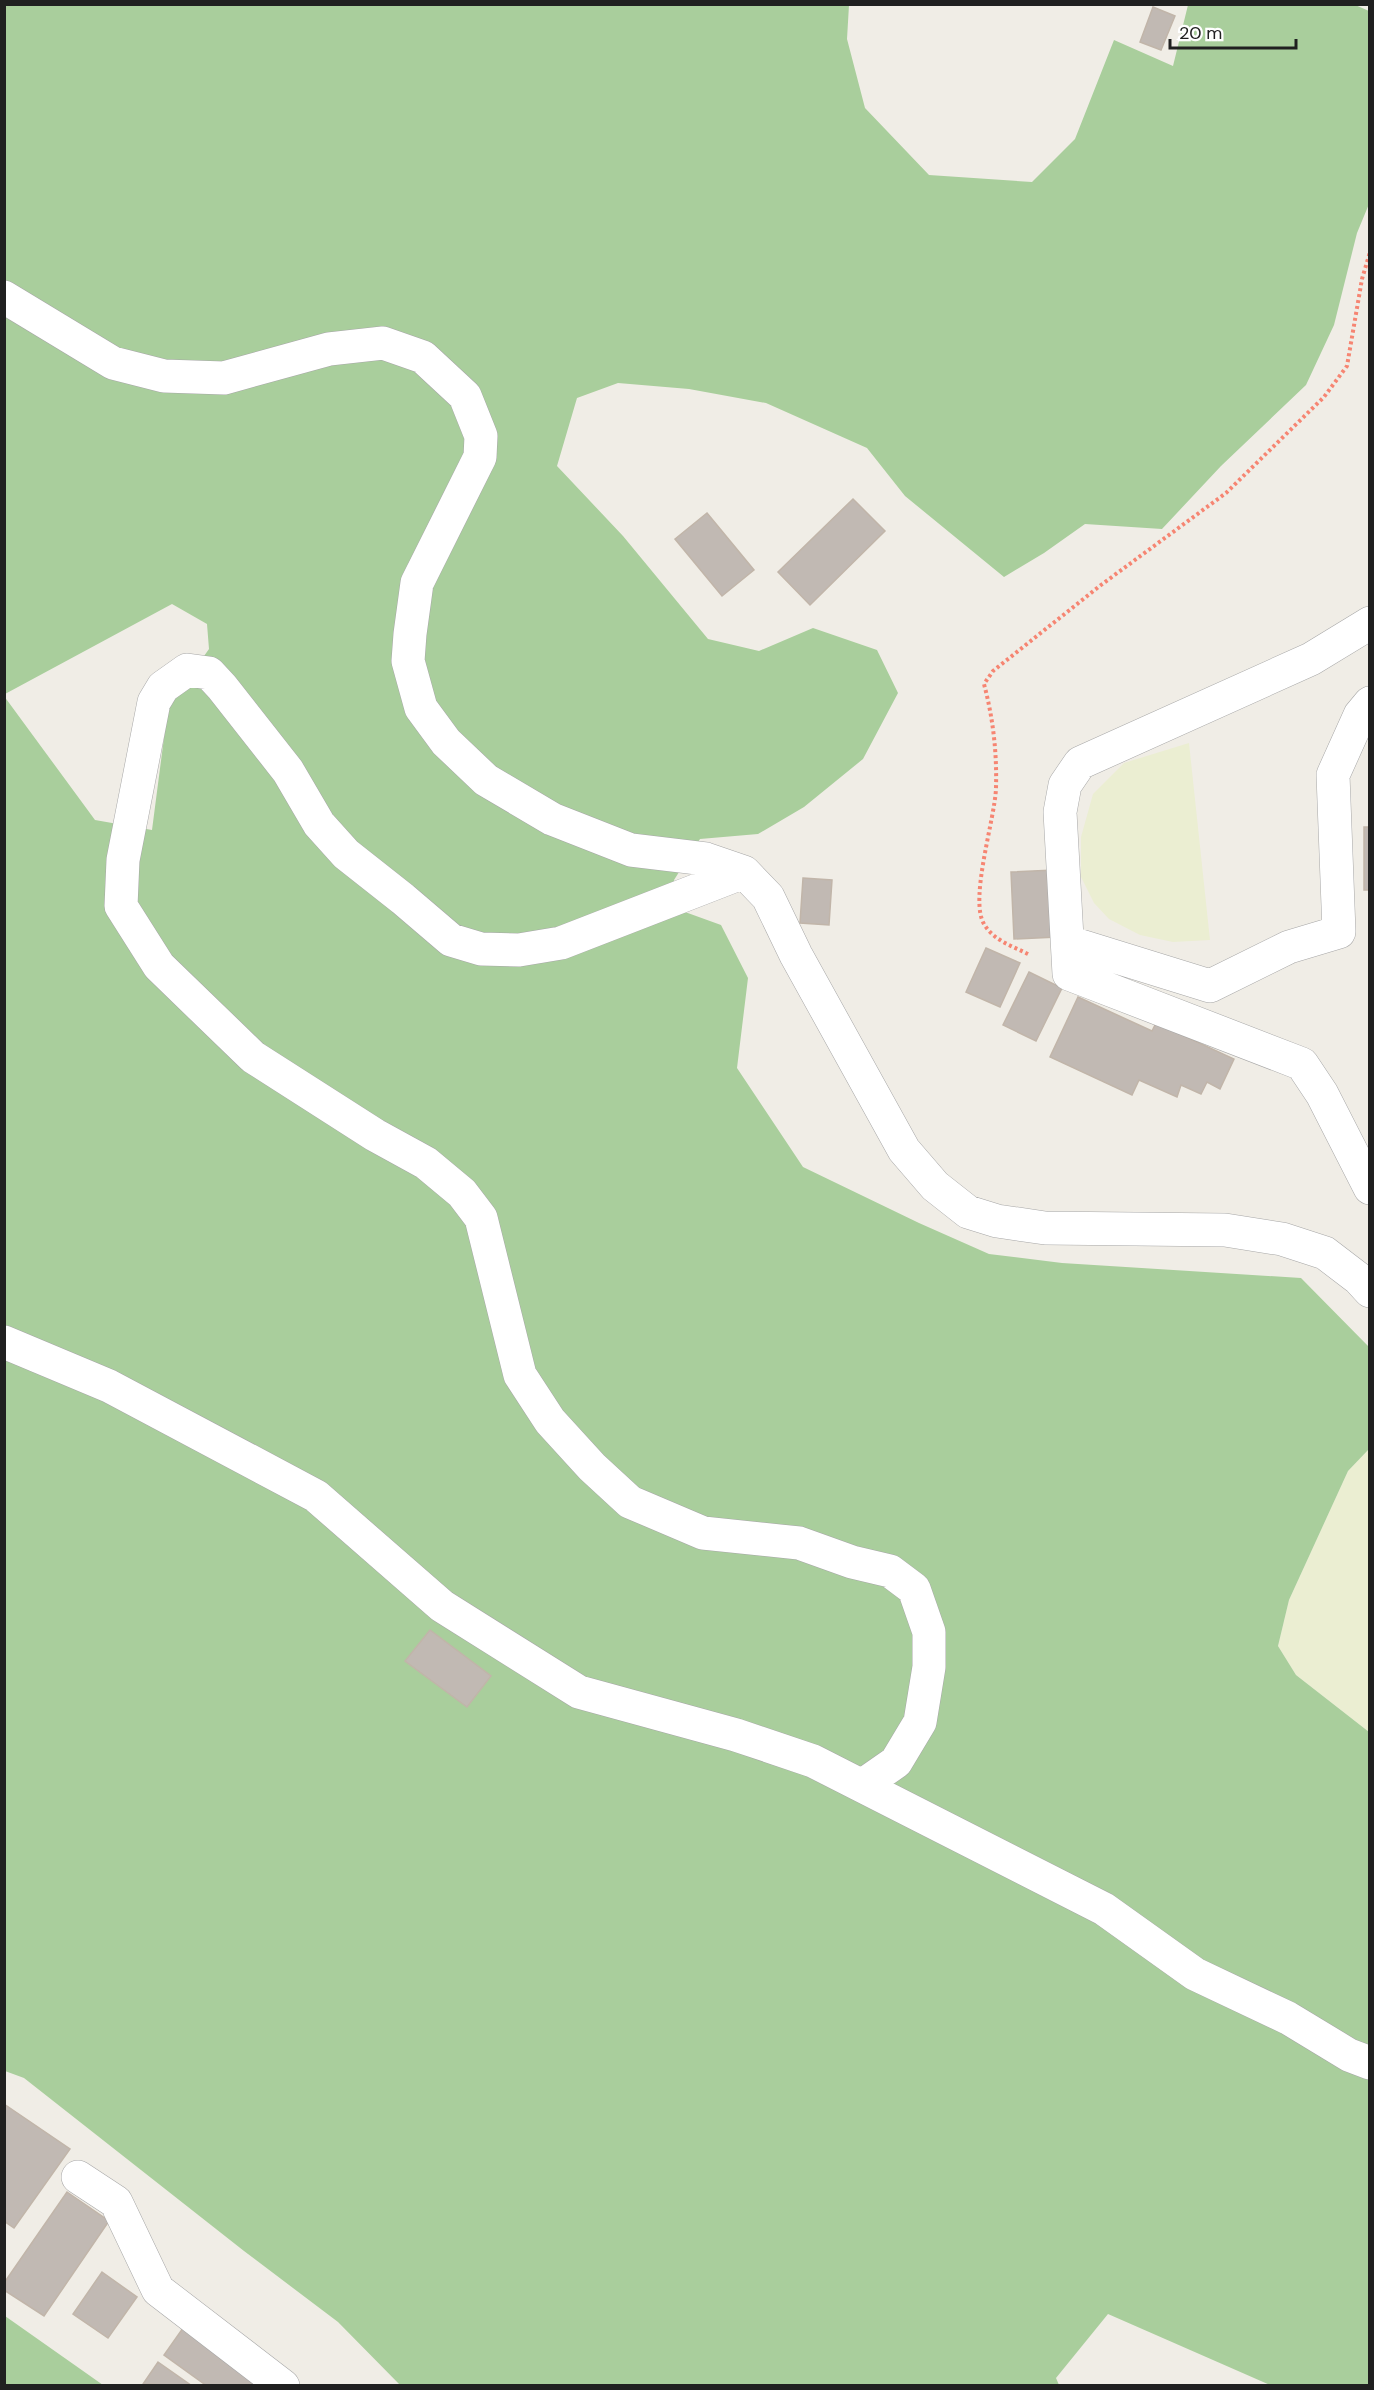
<svg xmlns="http://www.w3.org/2000/svg" width="1374" height="2390" font-family="'DM Sans',sans-serif">
<rect width="100%" height="100%" fill="#f0ede6"/>
<path fill="#ebeed2" d="M1189,743L1210,940L1173,942L1140,935L1109,919L1094,903L1081,877V837L1093,794L1124,763Z
M1369,1449V1732L1296,1675L1278,1646L1289,1600L1348,1471Z"/>
<path fill="#a9ce9c" d="M1353,4L1369,11V204L1357,233L1334,325L1306,385L1221,466L1162,529L1085,524L1044,553L1004,577L905,496L867,448L766,403L689,389L618,383L577,398L557,466L623,536L708,639L759,651L813,628L877,650L898,693L863,759L804,807L758,834L700,839L674,880L685,912L721,925L748,978L737,1068L803,1167L919,1223L989,1254L1062,1263L1301,1278L1369,1347V1449L1348,1471L1289,1600L1278,1646L1296,1675L1369,1732V2385H1270L1108,2314L1056,2378L1059,2385H400L338,2322L244,2251L24,2078L5,2071L4,696L95,820L152,830L168,707L209,649L207,624L172,604L5,694V5H849L847,39L865,108L929,175L1032,182L1075,139L1114,40L1173,66L1188,5Z
M5,2316L103,2385H5Z"/>
<path fill="#c1b9b3" stroke="#c1b5a9" stroke-width="1.5" d="M1153,7L1175,16L1161,50L1140,42Z
M853,499L885,531L810,605L778,572Z
M707,513L754,570L722,596L675,539Z
M1364,827H1370V890H1364Z
M1054,870L1057,937L1014,939L1011,872Z
M803,878L832,880L829,925L800,923Z
M986,948L1020,963L1000,1007L966,992Z
M1029,972L1062,988L1036,1041L1003,1025Z
M1078,997L1152,1031L1156,1023L1234,1059L1220,1089L1207,1082L1201,1094L1181,1085L1177,1097L1139,1080L1132,1095L1050,1057Z
M430,1630L491,1676L467,1707L405,1661Z
M4,2104L70,2149L14,2228L4,2221Z
M67,2192L109,2221L44,2316L4,2290V2283Z
M102,2272L137,2297L108,2338L73,2314Z
M183,2328L263,2386H207L164,2355Z
M158,2362L192,2386L143,2384Z"/>
<g fill="none" stroke-linecap="round" stroke-linejoin="round">
<defs>
<path id="minor" d="M4,297L113,363L164,376L224,378L329,349L383,343L423,357L465,396L481,436L480,457L417,583L410,634L408,661L421,708L446,742L486,780L552,819L631,850L706,859L744,872L768,897L796,955L904,1150L935,1186L968,1212L997,1221L1045,1228L1225,1230L1282,1239L1325,1253L1359,1279L1370,1291
M1370,623L1311,659L1080,763L1065,785L1060,812L1069,974L1302,1064L1322,1094L1370,1188
M744,872L561,943L519,950L481,949L451,940L403,899L346,854L319,824L288,771L222,687L209,673L187,670L163,687L154,702L123,860L121,906L159,966L253,1057L375,1135L426,1163L462,1193L481,1218L520,1375L550,1421L592,1467L630,1502L703,1533L799,1543L852,1562L890,1571L914,1589L929,1632V1667L920,1722L896,1762L863,1785
M1068,942L1210,986L1289,947L1339,932L1333,775L1360,715L1370,703
M4,1342L109,1386L316,1496L442,1606L579,1692L736,1735L813,1761L1104,1909L1195,1974L1288,2018L1349,2055L1370,2063
M78,2177L116,2202L158,2290L283,2386"/>
</defs>
<use href="#minor" stroke="#a7a7a7" stroke-width="34"/>
<path stroke="#f68572" stroke-width="4" stroke-dasharray="3 3" stroke-linecap="butt" d="M1028,954C1012,946 993,940 984,924C969,899 995,819 996,788C997,752 993,718 984,684L993,671L1101,585L1226,493L1324,397L1347,366L1362,279L1370,252"/>
<use href="#minor" stroke="#fff" stroke-width="33"/>
</g>
<rect width="1374" height="2390" fill="none" stroke="#202020" stroke-width="12"/>
<path d="M1170 39v9h126v-9" fill="none" stroke="#202020" stroke-width="3"/>
<text x="1179" y="39" font-size="18" fill="#202020" stroke="#ffffff" stroke-width="4.5" paint-order="stroke">20 m</text>
</svg>
